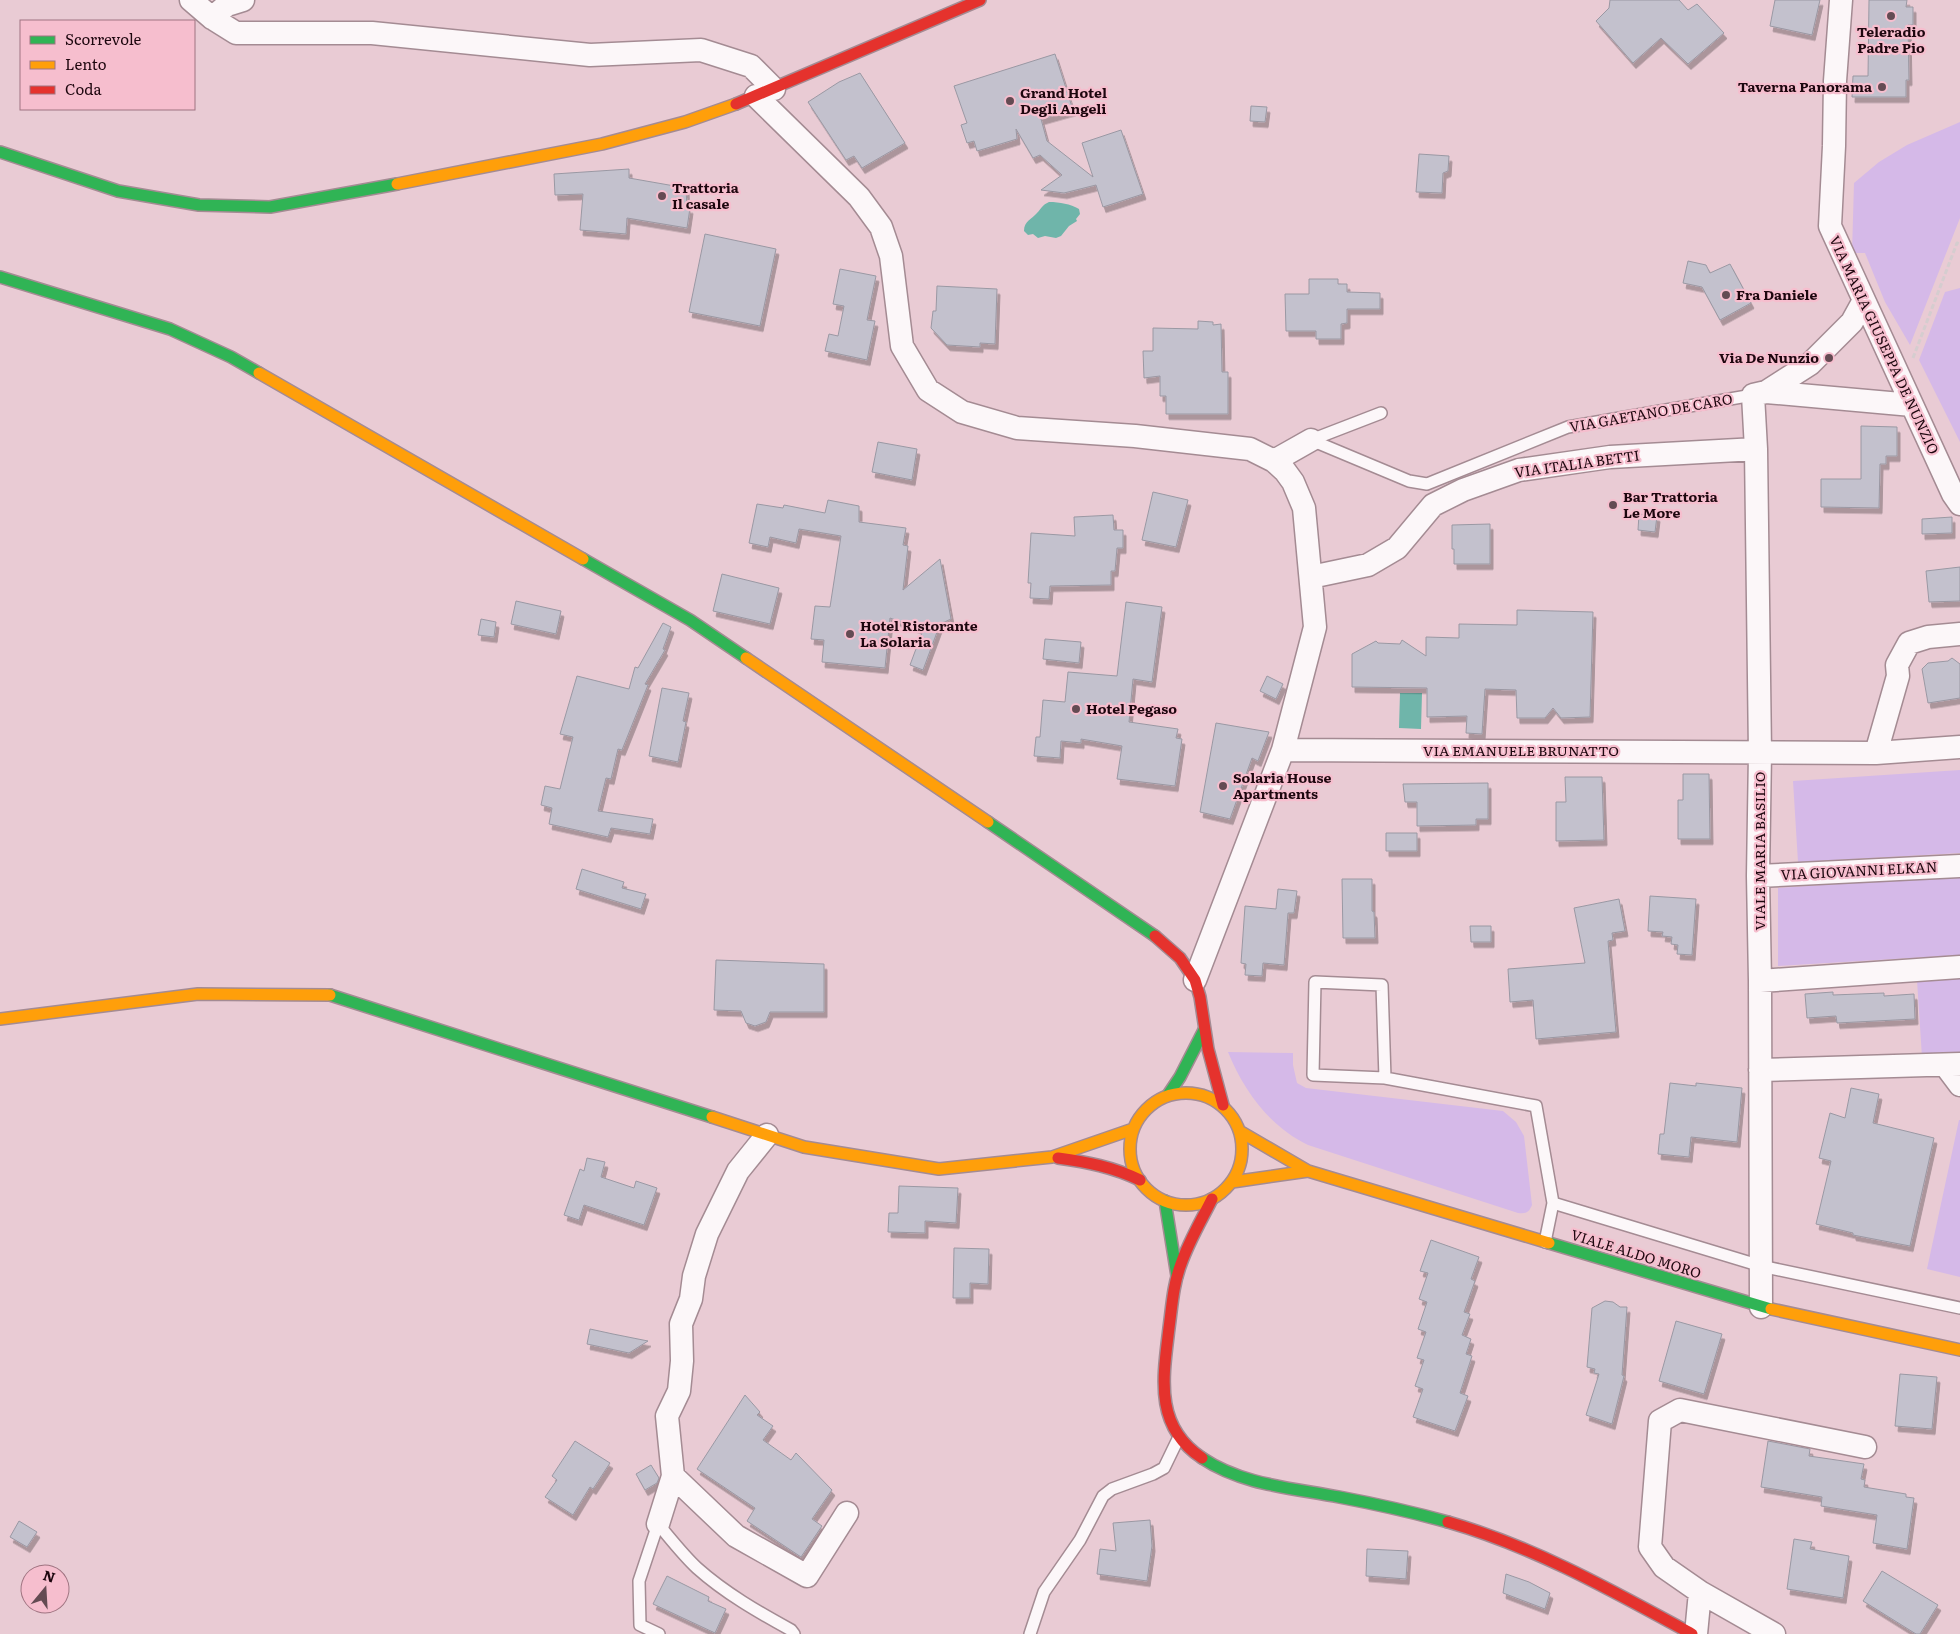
<svg xmlns="http://www.w3.org/2000/svg" width="1960" height="1634" font-family="Literata,serif">
<defs>
<filter id="shadow"><feDropShadow dx="3" dy="5.5" stdDeviation="0" flood-color="#0004"/></filter>
</defs>
<rect width="100%" height="100%" fill="#e9cbd4"/>
<path fill="#d5b9e8" d="M1960,122V218L1910,345L1885,302L1865,253H1852L1854,183L1879,162L1907,145Z
M1960,288V442L1919,360L1945,292Z
M1960,770V853L1798,862L1793,781Z
M1960,876V955L1778,966V888Z
M1960,977V1055L1922,1057L1917,980Z
M1228,1052L1293,1053V1065L1297,1083L1306,1088L1503,1111L1516,1122L1524,1136L1532,1205C1529,1212 1527,1214 1518,1213L1308,1145C1269,1126 1244,1091 1228,1052Z
M1959,1120H1960V1277L1927,1269Z"/>
<path fill="#6fb5aa" d="M1049,202C1060,202 1070,204 1079,209L1080,214L1076,219L1077,221L1069,226L1061,236L1056,238L1045,236L1038,238L1033,234L1028,235L1024,231C1024,221 1032,219 1037,213C1042,208 1042,205 1049,202Z
M1400,693H1422L1421,729L1399,728Z"/>
<path fill="#c3c1cd" stroke="#9a98a3" filter="url(#shadow)" d="M1610,0H1679L1688,10L1697,4L1724,33L1688,64L1661,38L1633,63L1596,21L1609,8Z
M1775,0H1820L1812,35L1770,26Z
M1869,0H1907L1906,7H1913V25H1908L1909,80H1906V97H1852L1853,76H1868Z
M1055,54L1073,110L1041,119L1047,141L1093,177L1082,143L1121,130L1143,194L1103,207L1096,185L1064,193L1041,190L1062,175L1040,155L1033,158L1016,129L1017,139L977,151L974,141L967,143L961,125L967,123L954,86Z
M860,73L905,143L862,168L854,156L846,160L808,102L839,82Z
M1251,106L1267,107L1265,122L1250,121Z
M1419,154L1449,156L1448,171L1443,173L1442,193L1416,192Z
M629,169V178L686,188L687,208H690L687,228L627,218L626,234L580,230L583,194L555,195L554,174Z
M705,234L776,249L760,326L689,312Z
M1688,261L1706,265L1710,273L1730,264L1751,303L1720,320L1702,287L1683,283Z
M840,269L876,276L867,320L875,321L867,360L825,351L829,334L838,336L844,306L833,304Z
M1309,279H1338V284H1347V292L1380,293V309H1347V323L1341,324V339H1316V331H1286L1285,294H1309Z
M937,286L997,289L995,344L980,343V347L947,345L931,328L933,311H936Z
M1198,321L1213,322V325L1221,324L1222,372H1228V414H1166V396H1160V376L1144,378L1143,351H1153V328L1198,329Z
M1861,426L1897,427V456H1886V464H1880L1879,508L1821,507V479H1861Z
M878,442L917,449L912,480L872,472Z
M1153,492L1188,500L1176,547L1142,540Z
M828,500L859,506V522L906,528L903,545L908,546L903,590L940,559L951,619L940,624L923,670L910,665L923,630L890,618L885,668L822,662L824,640L811,639L815,606L830,607L841,536L799,529L796,543L770,537L768,547L749,543L757,504L783,508L784,505L825,513Z
M1639,514L1657,516L1655,532L1638,530Z
M1113,515L1114,530H1123V548H1117L1115,571H1111V585L1050,586L1049,599L1030,598L1031,583H1028L1031,533L1075,536L1074,517Z
M1952,517V533L1922,534V519Z
M1490,524V564H1454V549H1452V525Z
M1960,567V601L1929,602L1926,571Z
M722,574L779,588L770,624L713,611Z
M516,601L561,611L556,634L511,624Z
M1126,602L1162,607L1152,682L1133,679L1129,722L1178,729L1176,738L1182,739L1175,786L1117,779L1122,746L1081,739V743L1061,741L1060,758L1034,756L1036,737H1040L1043,700L1065,702L1068,672L1117,676Z
M1517,610L1593,612L1590,717L1561,718L1553,708L1545,718H1517L1516,690L1485,689L1482,734L1466,733L1467,716L1427,717V688L1352,687V654L1376,641L1378,643L1400,644L1402,640L1426,656V637L1459,638V624L1517,625Z
M481,619L496,622L494,637L478,635Z
M663,623L671,627L663,649L665,650L645,684L648,685L622,750L618,749L611,779L606,778L598,811L653,819L650,834L611,828L608,837L549,824L552,808L541,805L545,786L560,789L573,737L560,734L577,676L629,689L635,667L638,668Z
M1045,639L1081,642L1079,663L1043,659Z
M1952,658L1960,664V698L1928,703L1922,669L1928,663L1948,661Z
M1267,676L1283,684L1276,699L1260,691Z
M662,688L689,693L683,721L686,722L678,762L649,756Z
M1216,723L1269,732L1258,761L1252,758L1230,819L1200,812Z
M1683,774H1709L1710,839H1678V800H1683Z
M1565,777H1602L1604,840L1556,841V802H1566Z
M1488,783V819H1476V825L1417,826V802H1405L1403,784Z
M1386,833H1417V851H1386Z
M582,869L624,882L622,888L646,894L641,909L576,889Z
M1342,879H1372V911L1374,912L1375,938H1343Z
M1278,889L1297,891L1294,913H1288L1284,965L1263,963L1262,976L1245,975L1246,964L1241,963L1245,906L1276,909Z
M1650,896L1696,899L1692,955L1677,954L1678,945L1671,944L1672,937L1662,936L1663,932L1648,931Z
M1619,899L1625,931L1612,933L1613,940L1608,941L1616,1032L1536,1039L1533,1000L1510,1002L1508,969L1585,963L1574,908Z
M1470,926H1491V942H1471Z
M716,960L824,964V1012H770L766,1022L755,1026L746,1023L741,1011L714,1010Z
M1833,992V995L1884,993V996L1914,994L1915,1019L1837,1023L1836,1016L1807,1018L1805,994Z
M1670,1083L1696,1086V1083L1742,1088L1737,1142L1691,1137L1689,1157L1658,1154L1660,1134H1664Z
M1851,1088L1879,1094L1873,1123L1934,1138L1910,1246L1853,1235V1233L1816,1224L1831,1161L1819,1158L1830,1113L1845,1118Z
M587,1158L605,1162L601,1177L634,1188L636,1181L657,1188L644,1225L584,1205L579,1220L564,1215L580,1169L584,1171Z
M899,1186L958,1188L956,1223L925,1221V1233L888,1232L889,1213H898Z
M1431,1240L1479,1257L1471,1279L1475,1281L1464,1312L1470,1314L1462,1335L1471,1339L1466,1354L1472,1356L1460,1393L1468,1396L1455,1431L1413,1417L1423,1389L1415,1386L1424,1360L1417,1358L1426,1332L1418,1329L1427,1302L1419,1299L1428,1273L1420,1271Z
M954,1248L989,1249L988,1284L970,1283V1298H953Z
M1605,1301L1613,1302L1620,1307H1627L1622,1375L1624,1376L1612,1424L1586,1415L1599,1374L1594,1373L1595,1369L1587,1367L1592,1308Z
M1676,1321L1722,1334L1704,1394L1659,1381Z
M590,1329L613,1334L648,1341L629,1353L587,1344Z
M1900,1374L1937,1377L1932,1429L1895,1426Z
M745,1395L760,1412L757,1415L773,1426L763,1440L791,1460L796,1453L832,1490L812,1519L822,1526L801,1557L747,1521L755,1508L697,1469Z
M575,1441L610,1463L593,1489L590,1487L573,1515L545,1497L557,1480L552,1476Z
M1768,1441L1810,1449L1809,1456L1864,1464L1861,1479L1865,1480L1864,1487L1906,1494V1497L1914,1498L1907,1549L1873,1543L1877,1515L1821,1506L1822,1497L1761,1487Z
M651,1465L659,1478L657,1483L645,1490L636,1474Z
M1150,1520L1152,1546L1147,1581L1097,1574L1100,1549L1116,1551L1113,1523Z
M19,1521L37,1532L27,1547L10,1537Z
M1794,1539L1812,1542L1810,1549L1849,1556L1843,1598L1787,1589Z
M1367,1549L1408,1551L1406,1579L1366,1576Z
M1882,1571L1938,1605L1920,1634H1916L1863,1601Z
M1506,1574L1529,1582L1550,1593L1545,1609L1503,1593Z
M667,1576L709,1597L708,1601L726,1609L715,1633L653,1604Z"/>
<g fill="none" stroke-linecap="round" stroke-linejoin="round">
<defs>
<path id="lane" d="M1311,440L1409,481L1427,484L1568,427L1753,395
M1311,440L1381,413
M1385,1078L1313,1075L1315,982L1382,985L1385,1078L1536,1106L1553,1203
M1545,1242L1553,1203L1761,1266L1960,1308
M659,1634L640,1625L639,1581L658,1524C670,1538 683,1555 697,1568C725,1593 758,1612 791,1630L794,1634
M1030,1634L1044,1592L1080,1540L1103,1496L1112,1489L1153,1474L1164,1468L1179,1437"/>
<path id="street" d="M191,0L212,18L236,33H372L590,55L701,50L751,66L774,89
M1841,0L1835,81L1834,146L1830,226L1953,494L1960,504
M212,18L227,5L243,0
M756,96L859,197L881,227L891,256L902,346L928,390L962,412L1017,428L1135,436L1250,449L1274,461L1285,471L1293,482L1304,508L1315,627L1283,750L1195,980
M1766,392L1810,364L1852,322L1863,302
M1274,461L1311,440
M1311,577L1368,565L1397,548L1433,505L1463,490L1519,470L1610,457L1756,449
M1283,750L1876,753L1960,747
M1876,753L1898,676L1897,665L1909,643L1928,637L1960,634
M1758,876L1960,866
M1760,981L1960,967
M1945,1065L1960,1085
M1760,1070L1960,1064
M1761,1307L1760,981L1758,876L1760,753L1756,449L1753,395L1766,392L1912,405
M673,1476L736,1536L807,1576L847,1513
M658,1524L673,1476L667,1416L679,1391L682,1361L681,1324L691,1299L694,1276L707,1234L738,1171L767,1135
M1700,1592L1774,1634
M1696,1634L1700,1592L1664,1567L1650,1547L1660,1421L1680,1410L1865,1447"/>
<path id="fast" d="M0,152L118,191L199,205L270,207L397,184
M0,277L170,329L231,357L259,373
M583,559L690,620L746,658
M988,822L1155,936
M330,995L712,1117
M1168,1095L1180,1077L1204,1030
M1165,1201L1177,1276
M1549,1243L1771,1309
M1202,1458C1242,1485 1293,1488 1339,1497C1376,1504 1412,1512 1448,1522"/>
<path id="slow" d="M397,184L602,144L685,122L736,104
M259,373L583,559
M746,658L988,822
M0,1019L198,994L330,995
M1130 1149a56 56 0 1 1 112 0a56 56 0 1 1-112 0Z
M712,1117L804,1147L939,1169L1052,1157L1133,1129
M1241,1132L1308,1171L1549,1243
M1232,1182L1308,1171
M1771,1309L1960,1350"/>
<path id="jam" d="M736,104L980,0
M1155,936L1180,958L1195,980L1200,997L1208,1049L1223,1105
M1058,1158C1087,1162 1113,1167 1140,1180
M1202,1458C1154,1426 1163,1378 1169,1328C1172,1306 1173,1285 1181,1264C1189,1241 1201,1221 1212,1199
M1448,1522C1535,1547 1613,1591 1692,1634"/>
</defs>
<use href="#lane" stroke="#a48b93" stroke-width="14"/>
<use href="#street" stroke="#a48b93" stroke-width="25"/>
<use href="#fast" stroke="#a48b93" stroke-width="14"/>
<use href="#slow" stroke="#a48b93" stroke-width="14"/>
<use href="#jam" stroke="#a48b93" stroke-width="14"/>
<path stroke="#d5cdcf" stroke-width="3" stroke-dasharray="5 2.5" stroke-linecap="butt" d="M1913,358L1957,243L1960,244"/>
<use href="#lane" stroke="#fcf7f9" stroke-width="11"/>
<use href="#street" stroke="#fcf7f9" stroke-width="22"/>
<use href="#fast" stroke="#30b455" stroke-width="11"/>
<use href="#slow" stroke="#ff9f0a" stroke-width="11"/>
<use href="#jam" stroke="#e5322d" stroke-width="11"/>
</g>
<g fill="#644b53" stroke="#f6bece" stroke-width="2">
<circle cx="1891" cy="16" r="5"/>
<circle cx="1882" cy="87" r="5"/>
<circle cx="1010" cy="101" r="5"/>
<circle cx="662" cy="196" r="5"/>
<circle cx="1726" cy="295" r="5"/>
<circle cx="1829" cy="358" r="5"/>
<circle cx="1613" cy="505" r="5"/>
<circle cx="850" cy="634" r="5"/>
<circle cx="1076" cy="709" r="5"/>
<circle cx="1223" cy="786" r="5"/>
</g>
<g text-anchor="middle" stroke-width="4.5" stroke-linejoin="round" paint-order="stroke">
<g font-size="14" font-weight="bold" fill="#1d060e" stroke="#f6bece" text-anchor="start">
<text x="1891" y="37" text-anchor="middle">Teleradio<tspan x="1891" dy="16">Padre Pio</tspan></text>
<text x="1872" y="92" text-anchor="end">Taverna Panorama</text>
<text x="1020" y="98">Grand Hotel<tspan x="1020" dy="16">Degli Angeli</tspan></text>
<text x="672" y="193">Trattoria<tspan x="672" dy="16">Il casale</tspan></text>
<text x="1736" y="300">Fra Daniele</text>
<text x="1819" y="363" text-anchor="end">Via De Nunzio</text>
<text x="1623" y="502">Bar Trattoria<tspan x="1623" dy="16">Le More</tspan></text>
<text x="860" y="631">Hotel Ristorante<tspan x="860" dy="16">La Solaria</tspan></text>
<text x="1086" y="714">Hotel Pegaso</text>
<text x="1233" y="783">Solaria House<tspan x="1233" dy="16">Apartments</tspan></text>
</g>
<g font-size="14" fill="#1d060e" stroke="#f6bece">
<text transform="translate(1884 345) rotate(65)" y="5">VIA MARIA GIUSEPPA DE NUNZIO</text>
<text transform="translate(1651 413) rotate(-10)" y="5">VIA GAETANO DE CARO</text>
<text transform="translate(1577 464) rotate(-8)" y="5">VIA ITALIA BETTI</text>
<text x="1521" y="756">VIA EMANUELE BRUNATTO</text>
<text transform="translate(1760 851) rotate(-90)" y="5">VIALE MARIA BASILIO</text>
<text transform="translate(1859 871) rotate(-3)" y="5">VIA GIOVANNI ELKAN</text>
<text transform="translate(1636 1254) rotate(17)" y="5">VIALE ALDO MORO</text>
</g>
</g>
<rect x="20" y="20" width="175" height="90" fill="#f6bece" stroke="#9f7481"/>
<rect x="30" y="36" width="25" height="8" fill="#30b455" stroke="#9f7481"/>
<text x="65" y="45" font-size="15" fill="#1d060e">Scorrevole</text>
<rect x="30" y="61" width="25" height="8" fill="#ff9f0a" stroke="#9f7481"/>
<text x="65" y="70" font-size="15" fill="#1d060e">Lento</text>
<rect x="30" y="86" width="25" height="8" fill="#e5322d" stroke="#9f7481"/>
<text x="65" y="95" font-size="15" fill="#1d060e">Coda</text>
<g transform="translate(45 1589) rotate(18)"><circle r="24" fill="#f6bece" stroke="#9f7481"/>
<path d="M0-4L9 19L0 12L-9 19Z" fill="#644b53"/>
<text y="-8" font-size="14" font-weight="bold" text-anchor="middle" fill="#1d060e">N</text>
</g>
</svg>
